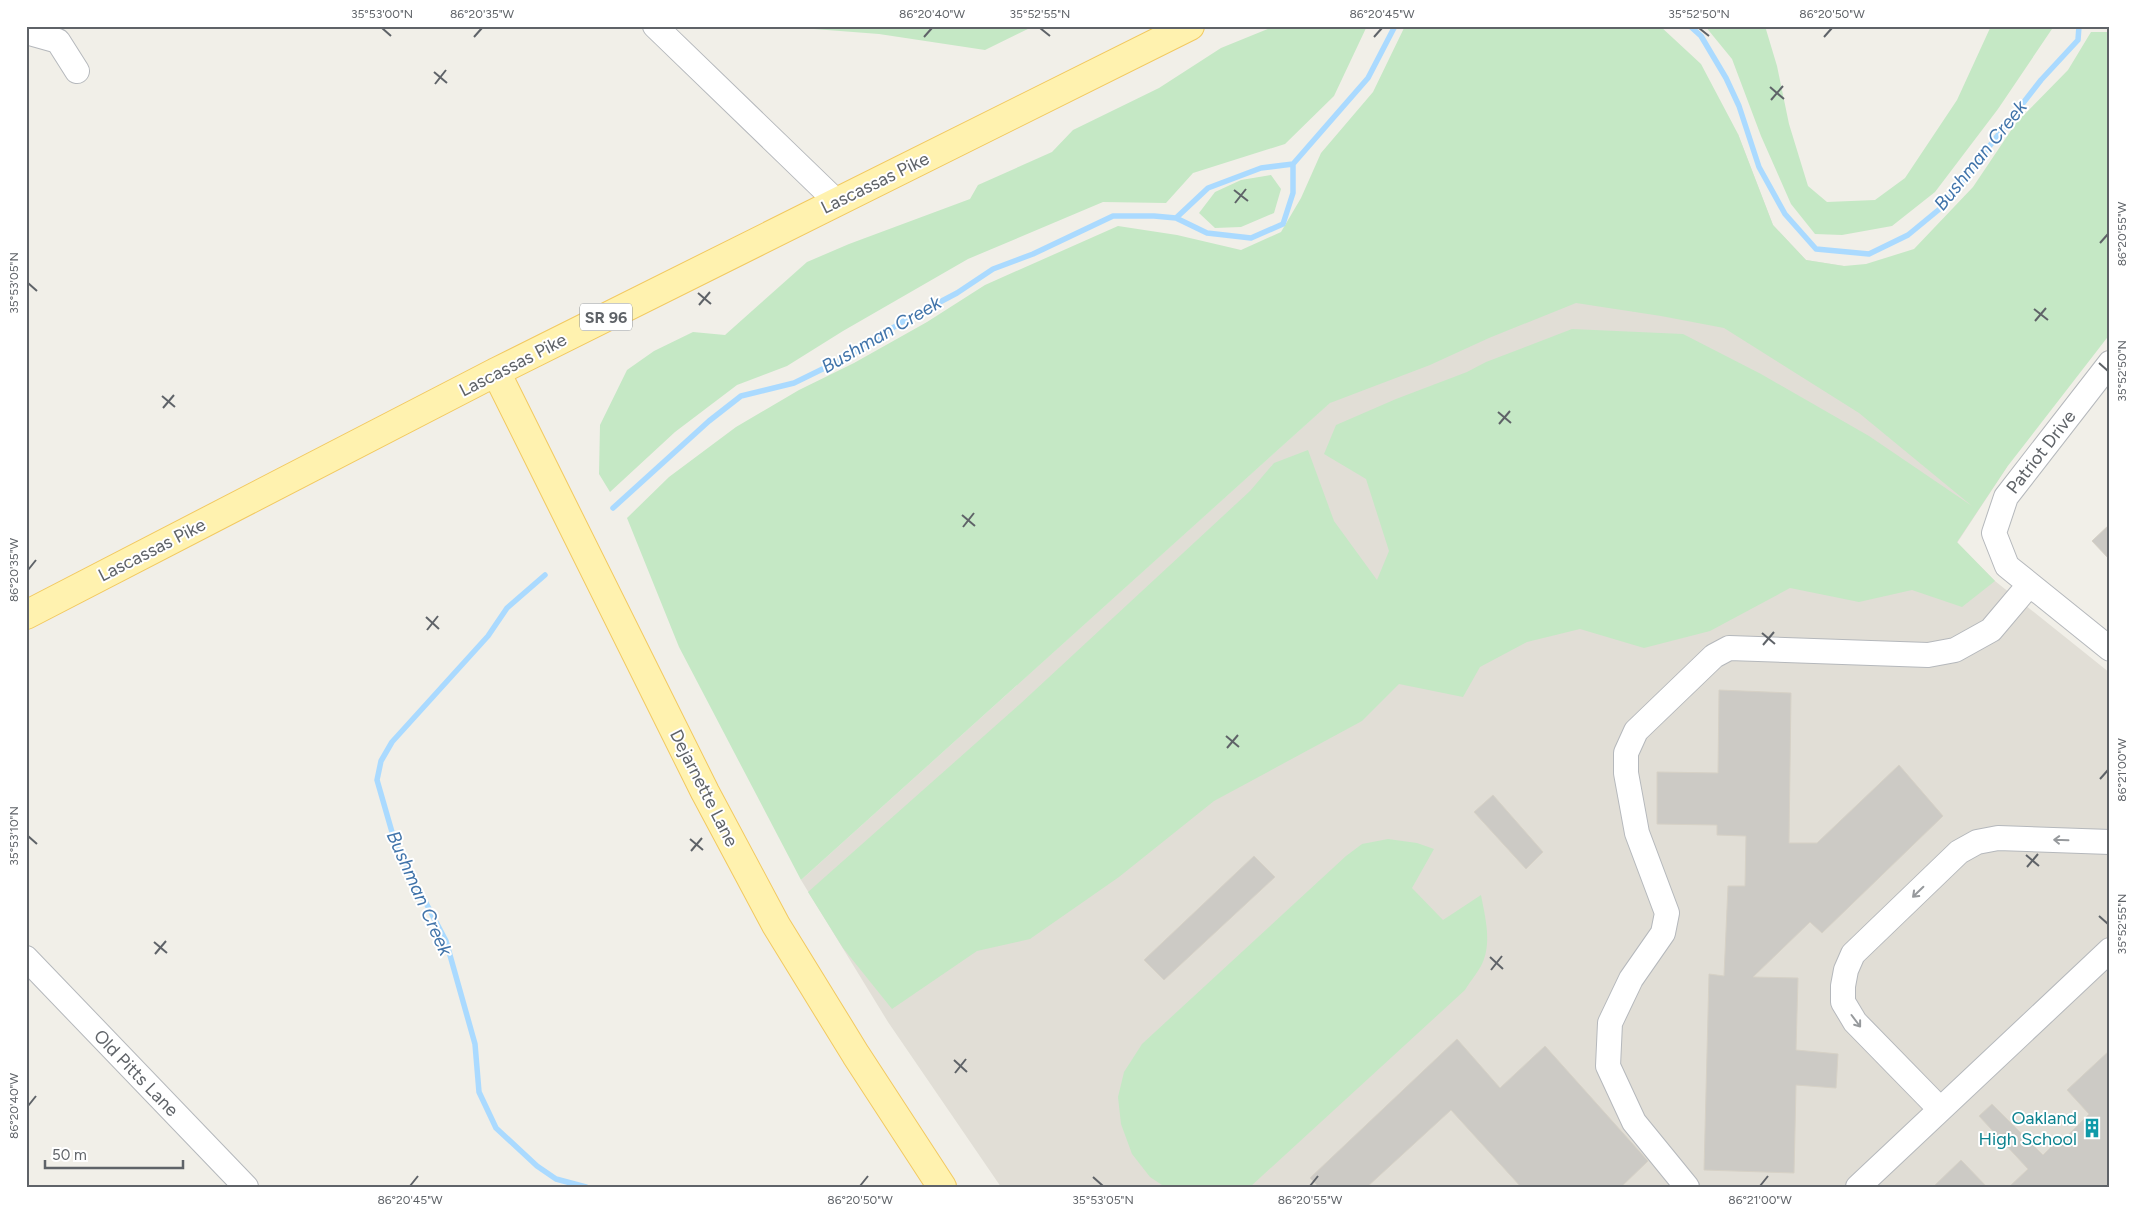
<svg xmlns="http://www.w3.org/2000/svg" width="2136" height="1213" font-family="Figtree,sans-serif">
<rect width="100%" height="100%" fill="#f1efe8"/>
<path fill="#e1ded6" d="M1738,134L1773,225L1806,260L1844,266L2007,467L1957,543L1995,581L2110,673V1187H1001L888,1022L801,880L1355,380Z"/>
<path fill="#c5e8c5" d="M775,26H1034L985,50L879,34Z
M1275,26H1367L1334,96L1285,144L1193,173L1166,203L1103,202L968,259L843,331L787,366L737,385L675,432L610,492L599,474L600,425L627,370L654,351L693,332L725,335L807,262L849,244L970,199L978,185L1052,152L1073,130L1159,88L1221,48Z
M1405,26H1660L1701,64L1738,134L1773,225L1806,260L1844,266L1866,264L1914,249L1973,187L2016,123L2068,70L2091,32H2110V334L2007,467L1957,542L1995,581L1962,607L1912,590L1859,602L1790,588L1710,631L1644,648L1580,629L1527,642L1480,667L1463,697L1399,684L1362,721L1214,801L1119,877L1030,939L977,951L892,1009L843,948L808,892L1020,704L1250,491L1274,463L1308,450L1334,521L1377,580L1389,551L1366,479L1324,454L1336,425L1396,399L1467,372L1486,362L1572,329L1683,334L1761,374L1869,436L1972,506L1859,413L1724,328L1661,316L1576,303L1489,338L1430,365L1330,403L801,880L679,647L627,518L669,477L736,427L799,390L854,363L927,322L985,285L1118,226L1177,235L1241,250L1281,232L1301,198L1321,153L1373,92Z
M1705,26H1765L1777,66L1789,124L1808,186L1827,202L1875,200L1905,178L1957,100L1991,26H2054L1998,109L1935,192L1892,226L1842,235L1815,234L1791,204L1761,136L1732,59Z
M1271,175L1281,189L1274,213L1241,227L1215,228L1199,213L1215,192L1241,180Z
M1388,839L1417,843L1434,849L1412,888L1443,920L1481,895C1485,916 1491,939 1484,959C1481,969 1471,980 1465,990L1250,1187H1165L1150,1177L1132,1154L1121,1124L1118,1097L1124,1072L1142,1044L1346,856L1362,844Z"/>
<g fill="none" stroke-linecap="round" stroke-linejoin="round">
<path stroke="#aadaff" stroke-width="5.5" d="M1690,26L1701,36L1726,78L1739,106L1759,167L1785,214L1816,249L1869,254L1908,235L1942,207L2041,80L2078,40L2079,26
M1176,218L1207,233L1251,238L1283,224L1293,193V164
M613,508L709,421L741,396L794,383L843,359L902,322L957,293L993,269L1033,254L1113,216H1154L1176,218L1208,188L1261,168L1293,164L1368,78L1395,26
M545,575L507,608L488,636L392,742L381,761L377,780L396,846L446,941L475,1044L479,1092L496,1128L537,1166L556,1179L586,1187"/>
</g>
<path fill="#cccac5" stroke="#d6d1c6" d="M2110,524V560L2092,541Z
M1719,690L1791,693L1789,843H1817L1899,765L1943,816L1822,933L1810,922L1753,977L1798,978L1796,1050L1838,1054L1836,1088L1796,1085L1794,1173L1704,1170L1709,974L1724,976L1728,886H1745L1746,836L1717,835V825L1657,824V772L1718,773Z
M1493,795L1543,852L1526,869L1474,812Z
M1254,856L1275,877L1164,980L1144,960Z
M1457,1039L1500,1088L1545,1046L1648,1161L1621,1187H1521L1451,1110L1367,1187H1319L1310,1178Z
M2110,1050V1187H2009L2028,1169L1979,1116L1992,1104L2043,1155L2055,1143L2057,1146L2089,1114L2067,1090Z
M1961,1160L1987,1187H1933Z"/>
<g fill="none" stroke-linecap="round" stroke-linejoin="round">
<defs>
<path id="minor" d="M655,26L837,202
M26,32L58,41L77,71
M2110,363L2006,497L1994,533L2007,566L2110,649
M26,958L246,1187
M1940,1109L1855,1022L1843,1002V986L1846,970L1853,954L1959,852L1977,842L1998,838L2110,842
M1687,1187L1634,1122L1608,1066L1610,1023L1631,979L1663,933L1667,913L1637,833L1626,773V753L1636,731L1714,656L1729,648L1928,655L1955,650L1991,630L2029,585
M1858,1187L2110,950"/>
<path id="major" d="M496,372L705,792L776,925L856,1055L942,1187
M26,615L496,372L1190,26"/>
</defs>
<use href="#minor" stroke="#b5b8bc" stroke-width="26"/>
<use href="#major" stroke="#f2c960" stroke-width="30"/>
<use href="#minor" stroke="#fff" stroke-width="24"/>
<use href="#major" stroke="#fff2af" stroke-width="28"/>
</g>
<defs><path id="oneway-shaft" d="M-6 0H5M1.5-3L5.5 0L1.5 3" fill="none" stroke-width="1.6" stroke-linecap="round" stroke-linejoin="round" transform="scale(1.25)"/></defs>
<g stroke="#979a9d">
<use href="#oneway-shaft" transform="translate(2061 840) rotate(-178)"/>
<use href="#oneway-shaft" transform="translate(1918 892) rotate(136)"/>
<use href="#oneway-shaft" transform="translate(1856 1021) rotate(53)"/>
</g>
<path fill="none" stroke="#5f6368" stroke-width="2" d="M382,28L391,36M1040,28L1050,36M1699,28L1709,36M474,37L482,28M924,37L932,28M1374,37L1382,28M1824,37L1832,28M434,72L447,83M435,84L446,70M1770,87L1784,99M1771,100L1783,86M1234,190L1248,201M1235,203L1246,189M2100,243L2108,234M28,283L37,291M698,293L711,304M699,305L710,292M2034,309L2048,320M2035,321L2046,308M2099,363L2108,371M162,396L175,407M163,408L174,395M1498,412L1511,423M1499,424L1510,411M962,515L975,526M963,527L974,513M28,570L36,560M426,617L439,629M427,630L438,616M1762,633L1775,644M1763,645L1774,632M1226,736L1239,747M1227,748L1238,735M2100,779L2108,770M28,836L37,844M690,839L703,850M691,851L702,838M2026,855L2039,866M2027,867L2038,854M2099,916L2108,924M154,942L167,953M155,954L166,941M1490,957L1503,969M1491,970L1502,956M954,1060L967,1072M955,1073L966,1059M28,1106L36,1096M1093,1177L1103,1186M410,1186L418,1176M860,1186L868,1176M1310,1186L1318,1176M1760,1186L1768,1176"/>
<defs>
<symbol id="building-bare" viewBox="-9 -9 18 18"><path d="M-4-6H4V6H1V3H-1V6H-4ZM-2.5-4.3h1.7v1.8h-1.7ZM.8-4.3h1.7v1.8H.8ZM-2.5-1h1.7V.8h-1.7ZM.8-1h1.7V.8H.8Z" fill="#0f9aa8" stroke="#fff" stroke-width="2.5" paint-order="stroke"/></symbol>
</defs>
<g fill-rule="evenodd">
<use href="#building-bare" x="2078" y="1114" width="28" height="28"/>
</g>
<g text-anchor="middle" stroke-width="4" stroke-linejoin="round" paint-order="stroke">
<rect fill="#fff" stroke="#8f9295" stroke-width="1" x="580" y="303.5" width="52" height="27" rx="4"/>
<g font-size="16" font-weight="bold" fill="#5f6368">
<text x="606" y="323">SR 96</text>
</g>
<g font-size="18" fill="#5f6368" stroke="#fff">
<text transform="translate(875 183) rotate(-26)" y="6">Lascassas Pike</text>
<text transform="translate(513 365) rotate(-27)" y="6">Lascassas Pike</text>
<text transform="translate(2041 452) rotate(-52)" y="6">Patriot Drive</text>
<text transform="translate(152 550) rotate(-27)" y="6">Lascassas Pike</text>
<text transform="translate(704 788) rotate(63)" y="6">Dejarnette Lane</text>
<text transform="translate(136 1073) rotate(46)" y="6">Old Pitts Lane</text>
</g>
<g font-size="18" fill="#0d838f" stroke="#fff" text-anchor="end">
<text x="2077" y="1124">Oakland<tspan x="2077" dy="21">High School</tspan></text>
</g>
<g font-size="19" font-style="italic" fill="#4174aa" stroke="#fff">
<text transform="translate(1980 155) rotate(-51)" y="7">Bushman Creek</text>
<text transform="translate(881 334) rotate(-30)" y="7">Bushman Creek</text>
<text transform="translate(420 893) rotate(66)" y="7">Bushman Creek</text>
</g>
</g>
<rect width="2136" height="1213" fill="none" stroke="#ffffff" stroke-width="55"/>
<path d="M45 1160v8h138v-8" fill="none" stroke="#5f6368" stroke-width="2.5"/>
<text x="52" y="1160" font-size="15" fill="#5f6368" stroke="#ffffff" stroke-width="4" paint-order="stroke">50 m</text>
<rect x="28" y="28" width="2080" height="1158" fill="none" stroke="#5f6368" stroke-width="2"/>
<g font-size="12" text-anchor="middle" fill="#5f6368">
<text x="382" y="18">35°53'00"N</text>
<text x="482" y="18">86°20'35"W</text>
<text x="932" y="18">86°20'40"W</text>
<text x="1040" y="18">35°52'55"N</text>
<text x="1382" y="18">86°20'45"W</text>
<text x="1699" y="18">35°52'50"N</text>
<text x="1832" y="18">86°20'50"W</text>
<text transform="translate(2122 234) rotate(-90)" y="4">86°20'55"W</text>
<text transform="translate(14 283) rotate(-90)" y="4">35°53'05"N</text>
<text transform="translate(2122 371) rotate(-90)" y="4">35°52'50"N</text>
<text transform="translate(14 570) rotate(-90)" y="4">86°20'35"W</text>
<text transform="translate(2122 770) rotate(-90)" y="4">86°21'00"W</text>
<text transform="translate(14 836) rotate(-90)" y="4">35°53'10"N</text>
<text transform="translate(2122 924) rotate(-90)" y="4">35°52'55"N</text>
<text transform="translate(14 1106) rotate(-90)" y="4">86°20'40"W</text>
<text x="410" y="1204">86°20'45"W</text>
<text x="860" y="1204">86°20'50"W</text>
<text x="1103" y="1204">35°53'05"N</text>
<text x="1310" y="1204">86°20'55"W</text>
<text x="1760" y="1204">86°21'00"W</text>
</g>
</svg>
